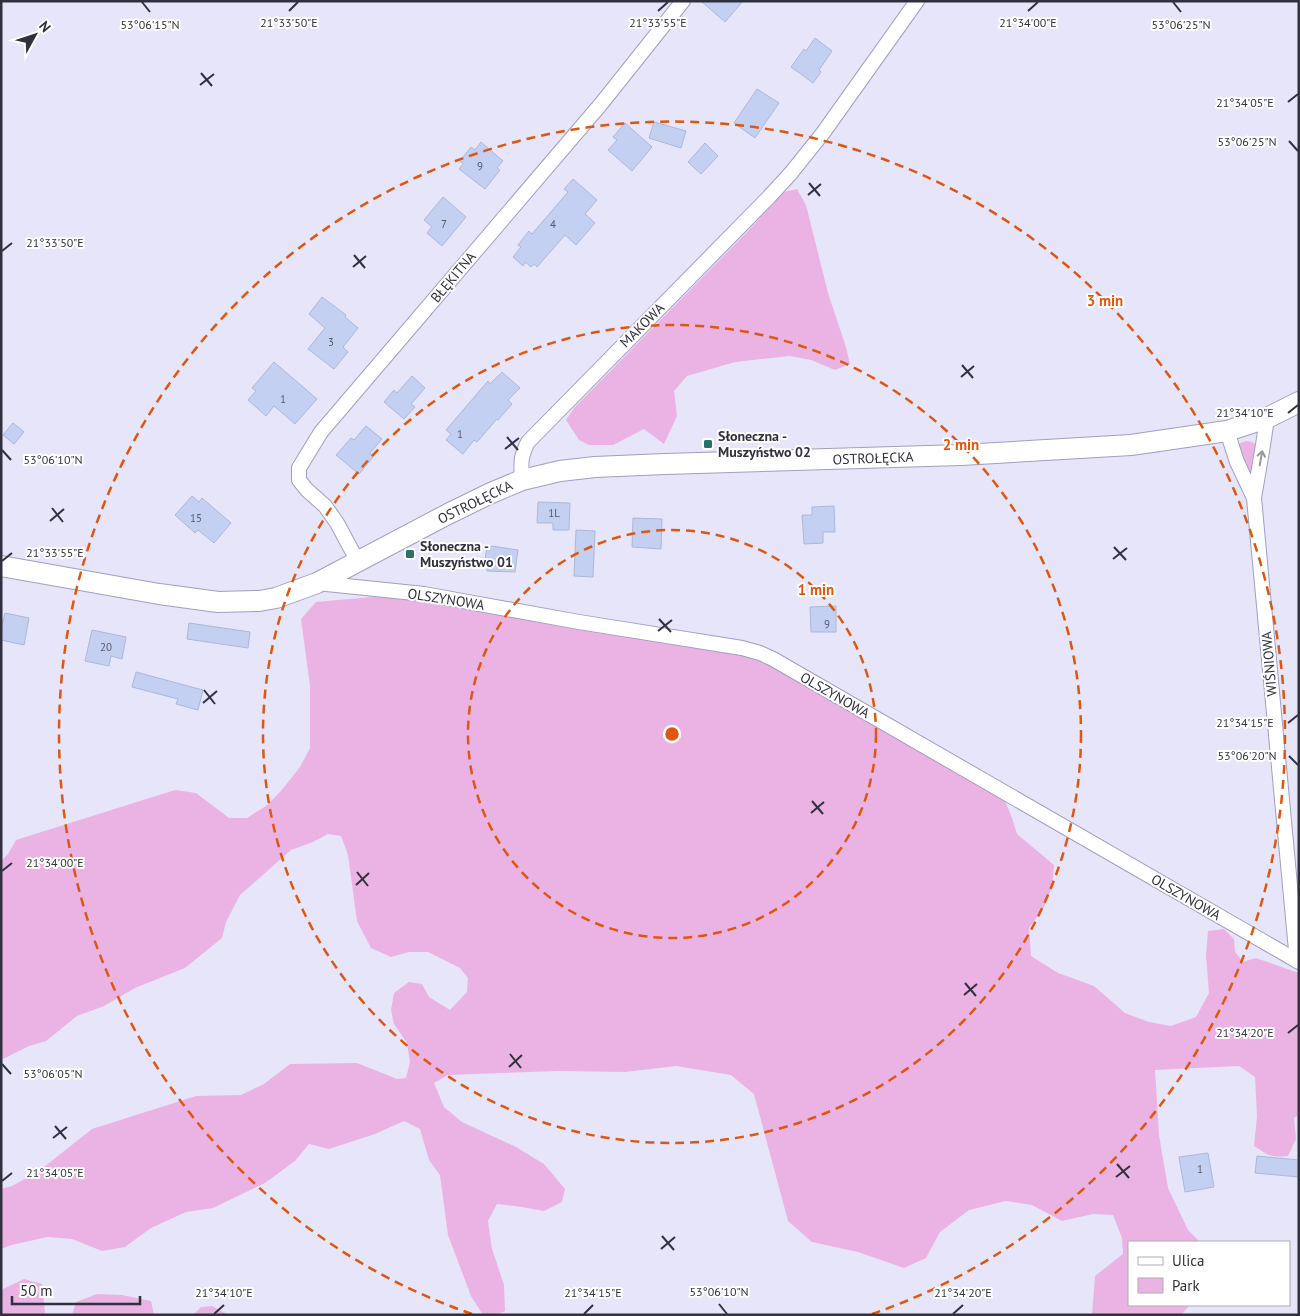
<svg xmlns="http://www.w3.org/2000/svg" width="1300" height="1316" font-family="'PT Sans',sans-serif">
<rect width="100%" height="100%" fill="#e6e5fa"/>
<path fill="#ebb3e4" d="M797,189L806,205L828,293L846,347L850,364L835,370L811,360L790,356L735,362L687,376L674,391L677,416L664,444L644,429L613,445H589L579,440L566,420L574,408L749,230L784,192Z
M1247,441L1252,442L1256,445L1253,469L1248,472L1238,448L1240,443Z
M371,597L426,598L579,629L740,653L769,663L984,785L1005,801L1012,818L1017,834L1054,865L1052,887L1043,909L1029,928L1031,956L1058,973L1094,986L1125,1013L1149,1022L1171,1026L1196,1017L1209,993L1206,955L1208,931L1224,929L1234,939L1235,952L1243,962L1256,958L1299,973V1115L1294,1118L1296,1139L1288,1156C1271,1158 1268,1155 1254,1146L1257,1116L1255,1077L1239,1066L1155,1070L1159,1135L1168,1188L1188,1230L1200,1242H1129V1305H1190L1181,1315H1092L1095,1276L1123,1254L1122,1238L1113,1215L1093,1214L1062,1221L1032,1205L1006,1201L969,1210L940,1232L926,1258L904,1268L858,1252L812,1242L788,1221L754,1094L731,1075L676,1066L625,1072L558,1071L448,1075L434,1083L444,1107L462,1122L516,1147L544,1164L565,1189L562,1202L544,1211L522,1207L497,1204L488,1221L492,1249L504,1285L505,1311L496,1315H483L471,1296L448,1235L440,1175L429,1160L420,1129L404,1121L375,1134L329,1149L309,1144L295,1161L265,1183L213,1208L186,1212L151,1228L125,1247L102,1251L72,1239L47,1237L12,1245L1,1249V1189L12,1186L39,1171L92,1129L196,1096L241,1095L264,1084L290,1064L357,1063L397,1079L406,1078L410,1062L407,1043L394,1024L391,1010L394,993L409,982L422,984L429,997L450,1010L467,992L468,978L460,968L428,952H409L391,957L371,948L357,921L348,855L341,836L328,834L313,842L291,850L240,895L226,922L222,938L185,968L135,988L104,1006L77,1016L46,1041L29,1046L1,1060V861L8,854L16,840L175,790L196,793L229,818H247L266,806L281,791L300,767L310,748V686L301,619L316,602Z
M24,1279L42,1284L45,1312L44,1315H1V1290Z
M97,1294L122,1295L151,1301L154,1315H72L76,1302Z
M212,1306L229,1315H193L201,1307Z"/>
<path fill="#c4d0f2" stroke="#acb8d8" d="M701,1H743L725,22Z
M815,38L832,51L819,70L821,72L813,83L791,67L804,49L806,51Z
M757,89L779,103L755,138L734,123Z
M654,122L686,131L681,148L649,138Z
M625,123L652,147L632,171L608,150L617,140L613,137Z
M481,142L503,161L497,168L500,170L485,189L459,169L463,164L460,161L471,147L475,150Z
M705,143L718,156L701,174L688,162Z
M573,179L597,200L585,214L595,223L576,245L565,235L537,267L534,264L531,267L525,262L523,266L513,257L521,247L518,245L529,231L532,234L568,192L564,189Z
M443,197L466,217L442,246L427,233L432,227L424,220Z
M322,297L346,315L345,317L358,328L343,347L348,352L334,369L308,349L325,328L309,314Z
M274,362L317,399L295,424L274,406L266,416L248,400L256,391L252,388Z
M502,372L520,388L508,400L512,404L498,420L497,419L477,442L474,440L463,454L446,440L451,434L446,430L488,381L490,384Z
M412,376L425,388L411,404L415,407L404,419L384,402L394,390L397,393Z
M13,423L24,432L14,444L3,435Z
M366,426L382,439L370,453L373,457L359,474L336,455L351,438L354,440Z
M192,496L199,502L202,498L231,523L214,543L198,530L195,533L175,515Z
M538,502L570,503L569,530H553V523H537Z
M834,506L835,532H823V543L804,544L802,515H812V507Z
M633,518L662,519L661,549L632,547Z
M576,530L595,531L593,577L574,576Z
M491,546L518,550L515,572L487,571V567L484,566L487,547H490Z
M836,606V632H811L810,607Z
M5,613L29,618L24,645L1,640V629Z
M189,623L250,632L248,648L187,639Z
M92,630L126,637L122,659L111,656L109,666L85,661Z
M136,672L203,690L198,710L176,704L178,699L132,687Z
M1208,1153L1214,1187L1185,1192L1179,1157Z
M1257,1156L1299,1160V1177L1255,1173Z"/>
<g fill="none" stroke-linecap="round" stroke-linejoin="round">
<defs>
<path id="street" d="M1227,431L1237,462L1254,498L1297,961
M522,480C521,464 520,457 528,442L769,197L791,173L823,133L917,1
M1254,498L1263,445L1267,418
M358,562L337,523L325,506L307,490L299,480V468L321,432L601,104L683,1
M317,583L424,594L579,622L742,648L760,653L773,659L1299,962"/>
<path id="secondary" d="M1,566L159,594L218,602L259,601L276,598L317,583L448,514L491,493L522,480L560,471L595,467L665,464L961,455L1131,445L1227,431L1267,418L1299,402"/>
</defs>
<use href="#street" stroke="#a29ec0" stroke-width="16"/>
<use href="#secondary" stroke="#a29ec0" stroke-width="22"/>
<use href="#street" stroke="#fff" stroke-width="14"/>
<use href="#secondary" stroke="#fff" stroke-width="20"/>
</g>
<defs><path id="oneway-shaft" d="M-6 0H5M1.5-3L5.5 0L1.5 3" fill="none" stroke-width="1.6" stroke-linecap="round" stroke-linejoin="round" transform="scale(1.25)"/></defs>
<use stroke="#98989e" href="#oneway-shaft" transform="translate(1261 458) rotate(-80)"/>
<path fill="none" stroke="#31303e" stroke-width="2" d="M142,2L150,12M1173,2L1181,12M289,11L298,2M658,11L668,2M1028,11L1038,2M201,73L212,86M200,85L214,74M1288,102L1298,94M1289,141L1298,151M809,183L820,196M808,195L821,184M2,251L12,243M354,255L365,268M353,267L366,256M962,365L973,378M961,377L974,366M1288,413L1298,405M507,437L518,450M505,449L519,438M2,450L11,460M52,508L63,522M50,521L64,509M1114,547L1126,560M1113,559L1127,548M2,561L12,553M659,619L671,632M658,631L672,620M204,690L215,704M203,703L217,691M1288,723L1298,715M1289,756L1298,765M812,801L823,814M811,813L824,802M2,871L12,863M357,872L368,886M356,885L369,873M965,983L976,996M964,995L977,984M1288,1033L1298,1025M510,1054L521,1068M2,1064L11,1074M509,1067L522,1055M55,1126L66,1139M53,1138L67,1127M1117,1164L1129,1178M1116,1177L1130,1166M2,1181L12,1173M662,1236L674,1250M661,1249L675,1237M719,1304L727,1314M214,1314L224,1305M584,1314L593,1305M953,1314L963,1305"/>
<g fill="none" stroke="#df570e" stroke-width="2.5" stroke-dasharray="9 6">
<circle cx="672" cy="734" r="204"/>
<circle cx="672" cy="734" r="409"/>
<path d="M472 1314A613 613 0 1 1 872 1314"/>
</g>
<g fill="#29716b" stroke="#fff" stroke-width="2">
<rect x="703" y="439" width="10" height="10" rx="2.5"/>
<rect x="405" y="549" width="10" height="10" rx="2.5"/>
</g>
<g text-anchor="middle" stroke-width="4" stroke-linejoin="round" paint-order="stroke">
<g font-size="11" fill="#56586b">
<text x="480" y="170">9</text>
<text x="444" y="228">7</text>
<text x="553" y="228">4</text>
<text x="331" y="346">3</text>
<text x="283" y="403">1</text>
<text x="460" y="438">1</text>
<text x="554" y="517">1L</text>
<text x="196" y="522">15</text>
<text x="827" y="628">9</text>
<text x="106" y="651">20</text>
<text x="1200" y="1173">1</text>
</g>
<g font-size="14" fill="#31303e" stroke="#fff">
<text transform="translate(453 277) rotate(-50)" y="5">BŁĘKITNA</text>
<text transform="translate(642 325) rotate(-45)" y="5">MAKOWA</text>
<text transform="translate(873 458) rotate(-2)" y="5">OSTROŁĘCKA</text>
<text transform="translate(475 502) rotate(-26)" y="5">OSTROŁĘCKA</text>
<text transform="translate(446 599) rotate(9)" y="5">OLSZYNOWA</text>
<text transform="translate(1269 664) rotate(-95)" y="5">WIŚNIOWA</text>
<text transform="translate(835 695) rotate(30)" y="5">OLSZYNOWA</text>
<text transform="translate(1186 897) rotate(30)" y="5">OLSZYNOWA</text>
</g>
<g font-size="14" font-weight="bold" fill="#31303e" stroke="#fff" text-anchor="start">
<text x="718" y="441">Słoneczna -<tspan x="718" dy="16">Muszyństwo 02</tspan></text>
<text x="420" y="551">Słoneczna -<tspan x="420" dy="16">Muszyństwo 01</tspan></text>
</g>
</g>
<g font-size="12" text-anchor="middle" fill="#31303e" stroke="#fff" stroke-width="4" stroke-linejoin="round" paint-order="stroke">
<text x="289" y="27">21°33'50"E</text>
<text x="658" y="27">21°33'55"E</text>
<text x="1028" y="27">21°34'00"E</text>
<text x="150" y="29">53°06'15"N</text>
<text x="1181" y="29">53°06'25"N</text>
<text x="1245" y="107">21°34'05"E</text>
<text x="1247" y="146">53°06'25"N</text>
<text x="55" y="247">21°33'50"E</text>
<text x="1245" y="417">21°34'10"E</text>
<text x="53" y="464">53°06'10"N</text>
<text x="55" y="557">21°33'55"E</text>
<text x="1245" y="727">21°34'15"E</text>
<text x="1247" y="760">53°06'20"N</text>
<text x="55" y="867">21°34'00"E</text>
<text x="1245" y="1037">21°34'20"E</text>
<text x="53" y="1078">53°06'05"N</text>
<text x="55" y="1177">21°34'05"E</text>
<text x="719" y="1296">53°06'10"N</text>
<text x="224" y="1297">21°34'10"E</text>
<text x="593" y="1297">21°34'15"E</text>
<text x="963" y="1297">21°34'20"E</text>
</g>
<circle cx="672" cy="734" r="8" fill="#df570e" stroke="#fff" stroke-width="2.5"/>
<g font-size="15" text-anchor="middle" font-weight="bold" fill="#df570e" stroke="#fff" stroke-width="4" stroke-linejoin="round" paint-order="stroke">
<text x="1105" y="306">3 min</text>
<text x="961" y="450">2 min</text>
<text x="816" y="595">1 min</text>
</g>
<rect width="1300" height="1316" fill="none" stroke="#31303e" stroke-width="5"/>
<rect x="1128" y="1241" width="162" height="65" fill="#ffffff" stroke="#adacb2"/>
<rect x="1138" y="1257" width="25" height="8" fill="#ffffff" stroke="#adacb2"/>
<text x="1172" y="1266" font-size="15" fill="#31303e">Ulica</text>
<rect x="1138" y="1278" width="25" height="15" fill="#ebb3e4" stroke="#adacb2"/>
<text x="1172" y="1291" font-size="15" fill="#31303e">Park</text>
<g transform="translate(35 35) rotate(50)" stroke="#ffffff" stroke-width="4" paint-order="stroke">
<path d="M0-4L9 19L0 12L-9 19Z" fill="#31303e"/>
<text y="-8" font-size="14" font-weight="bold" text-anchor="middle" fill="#31303e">N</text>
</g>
<path d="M12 1296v8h128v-8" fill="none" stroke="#31303e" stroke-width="2.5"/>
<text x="20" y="1296" font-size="15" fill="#31303e" stroke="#ffffff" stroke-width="4" paint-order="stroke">50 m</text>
</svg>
